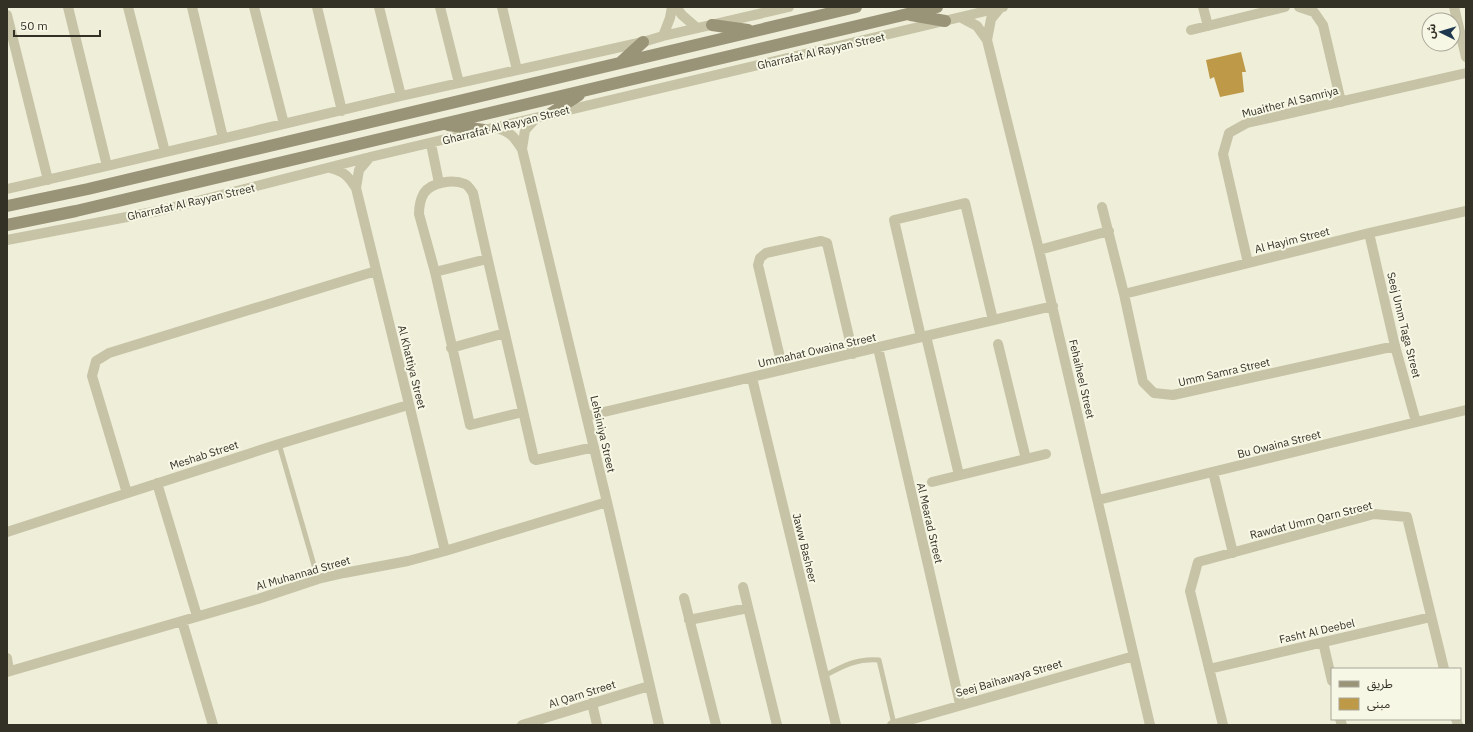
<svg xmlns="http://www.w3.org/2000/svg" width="1473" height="732" font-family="'IBM Plex Sans','Noto Sans Arabic',sans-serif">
<rect width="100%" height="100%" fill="#efeed9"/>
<path fill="#bd9948" d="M1241,52L1246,72H1242L1244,92L1220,97L1214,77L1210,79L1206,60Z"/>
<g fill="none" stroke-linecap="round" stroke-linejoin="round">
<path stroke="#c6c3a6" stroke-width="5" d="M279,444L318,579
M824,676C843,666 857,658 879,660L894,724"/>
<path stroke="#c6c3a6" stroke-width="10" d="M68,7L107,166
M128,7L165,152
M192,7L223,138
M254,7L284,124
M317,7L342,111
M379,7L401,96
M440,7L459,83
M502,7L517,70
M676,7L682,15L697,28
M1203,7L1208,26
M1299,7L1314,12L1323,25L1341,102
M1454,7L1466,57
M7,15L48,180
M962,18L977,26L987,40L1039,250L1150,725
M1191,30L1285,7
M663,36L670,18L672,7
M987,40L991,19L1000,8
M497,128C512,133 514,137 522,149L607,502L659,725
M431,144L439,183
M522,149L525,130L536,118
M330,168C345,172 348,176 356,188L445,551
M356,188L359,170L370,157
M7,189L107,166L401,96L643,42L663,36L789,7
M1102,207L1124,294L1143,382L1154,393L1173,395L1395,346
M1369,233L1395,346L1416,422
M7,240L158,211L370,157L1003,7
M1039,250L1109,231
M1248,263L1223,154L1229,133L1247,123L1466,73
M435,272L487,259
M1124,294L1369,233L1466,211
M926,336L959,475
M921,337L894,220L965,203L993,320
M998,344L1026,459
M451,348L505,333
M878,348L960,704
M783,370L758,265L760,258L766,253L821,241L827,243L853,354
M752,378L836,725
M523,412L470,425L435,272L419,214C419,207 420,200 424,193C432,182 453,179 465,184C468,185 471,190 473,193C492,282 514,370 534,459L536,460L594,447
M587,416L1053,306
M1213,472L1233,553
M932,482L1046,454
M157,483L197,616
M127,493L92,376L96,361L109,353L376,271
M1098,500L1466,410
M7,532L279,444L408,405
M743,587L777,725
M684,598L716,725
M689,620L748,608
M182,621L213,725
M1323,642L1332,681
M7,658L9,671
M1209,669L1431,617
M7,672L258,599L318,579L344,573L408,561L445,551L607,502
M592,703L597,725
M1340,719L1342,725
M1456,719L1458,725
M522,725L649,686
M892,725L1134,656
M1223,725L1190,591L1198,562L1374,514L1407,517L1444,669"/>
<path stroke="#999378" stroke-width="12" d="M911,15L945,21
M712,25L748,30
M620,63L643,42
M550,114L579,95
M448,125L484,130
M7,206L88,189L856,7
M7,225L76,211L937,7"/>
</g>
<g text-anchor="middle" stroke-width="4" stroke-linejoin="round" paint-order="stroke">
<g font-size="11" fill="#333026" stroke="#f7f7e5">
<text transform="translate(821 51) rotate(-13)" y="4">Gharrafat Al Rayyan Street</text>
<text transform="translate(1290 102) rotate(-14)" y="4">Muaither Al Samriya</text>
<text transform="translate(506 125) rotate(-14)" y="4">Gharrafat Al Rayyan Street</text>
<text transform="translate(191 202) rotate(-13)" y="4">Gharrafat Al Rayyan Street</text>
<text transform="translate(1292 240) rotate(-14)" y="4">Al Hayim Street</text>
<text transform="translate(1404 325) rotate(76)" y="4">Seej Umm Taga Street</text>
<text transform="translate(817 350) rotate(-13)" y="4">Ummahat Owaina Street</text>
<text transform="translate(412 367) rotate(76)" y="4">Al Khattiya Street</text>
<text transform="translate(1224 372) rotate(-13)" y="4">Umm Samra Street</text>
<text transform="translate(1082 379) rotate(77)" y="4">Fehaiheel Street</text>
<text transform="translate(603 434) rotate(77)" y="4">Lehsiniya Street</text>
<text transform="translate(1279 444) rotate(-14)" y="4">Bu Owaina Street</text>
<text transform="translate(204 455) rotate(-18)" y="4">Meshab Street</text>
<text transform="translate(1311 520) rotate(-14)" y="4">Rawdat Umm Qarn Street</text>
<text transform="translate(930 523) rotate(77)" y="4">Al Mearad Street</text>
<text transform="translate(805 548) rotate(76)" y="4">Jaww Basheer</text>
<text transform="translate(303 573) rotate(-16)" y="4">Al Muhannad Street</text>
<text transform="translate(1317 631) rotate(-13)" y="4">Fasht Al Deebel</text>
<text transform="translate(1009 678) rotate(-16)" y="4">Seej Baihawaya Street</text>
<text transform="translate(582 694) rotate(-17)" y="4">Al Qarn Street</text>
</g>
</g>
<rect width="1473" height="732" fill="none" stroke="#333026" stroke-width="16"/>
<rect x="1331" y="668" width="130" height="52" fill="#f7f7e5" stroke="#a9a799"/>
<rect x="1339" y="681" width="20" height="6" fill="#999378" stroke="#a9a799"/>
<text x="1367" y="688" font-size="12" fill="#333026">طريق</text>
<rect x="1339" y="698" width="20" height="12" fill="#bd9948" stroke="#a9a799"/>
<text x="1367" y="708" font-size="12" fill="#333026">مبنى</text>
<g transform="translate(1441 32) rotate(275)"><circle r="19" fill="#f7f7e5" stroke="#a9a799"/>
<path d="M0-3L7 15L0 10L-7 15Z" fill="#1f3851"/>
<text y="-6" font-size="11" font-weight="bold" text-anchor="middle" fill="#333026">ش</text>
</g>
<path d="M14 30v6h86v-6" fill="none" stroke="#333026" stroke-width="2"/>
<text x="20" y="30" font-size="12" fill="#333026" stroke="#f7f7e5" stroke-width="3" paint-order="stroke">50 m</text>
</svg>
